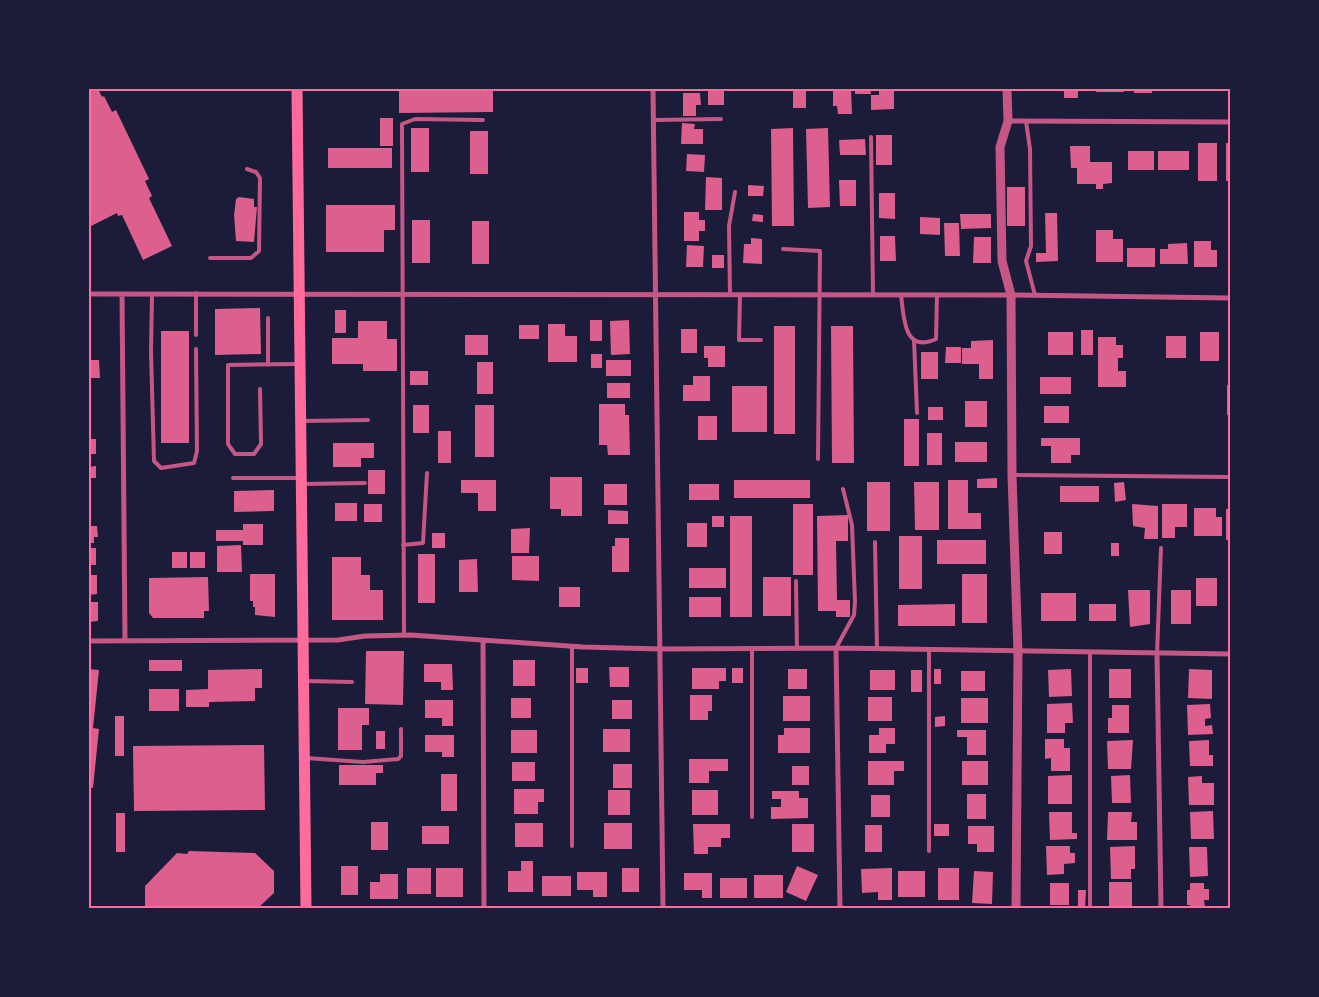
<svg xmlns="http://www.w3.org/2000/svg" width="1319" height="997" font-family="Barlow,sans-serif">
<rect width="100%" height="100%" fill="#1b1b3a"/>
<path fill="#dd5f8e" d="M89,89H98L102,97L104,96L112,112L116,110L149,179L145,181L152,196L149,198L172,246L143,260L122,215L118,216L117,213L89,227Z
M399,89H493V112L399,113Z
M708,89H724V105H708Z
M793,89H806V108H793Z
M833,89H851L852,114H838L837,106H833Z
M855,89H870L871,94H855Z
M879,89H894V109L871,110V95H879Z
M1029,89H1051V91H1029Z
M1064,89H1078V98H1064Z
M1096,89H1124V92H1096Z
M1134,89H1152V93H1134Z
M683,93H700L701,105H696V116H683Z
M380,118H393V146H380Z
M682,123L695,124L694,129H703V144H681Z
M411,128H429V172H411Z
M793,128L794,226H772L771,129Z
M828,128L830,207L808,208L806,129Z
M470,131H488V174H470Z
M876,135H892V165H876Z
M865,139L866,155H840L839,140Z
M1198,143H1217V181H1198Z
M1226,143H1230V181H1226Z
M1070,146H1090V162H1112V183L1103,184V189H1096V184H1077V168H1071Z
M328,148H392V168H328Z
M1128,151H1154V170H1128Z
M1158,151H1189V170H1158Z
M687,154L705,155L704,172L686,171Z
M706,177L722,178V210H705Z
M839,180H856V206H840Z
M748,185L764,186L763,196H748Z
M1007,187H1025V226H1007Z
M879,193H895V219L879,218Z
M239,197L254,199V207H257L254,242L236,241L234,215L236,199Z
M326,205H395V230H384V252H326Z
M684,212H699V220H705V231H699V241H684Z
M1045,213H1057L1058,261L1036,262V253H1046Z
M753,214L763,215V222L752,221Z
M960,214H991V228L961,229Z
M920,217L940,218V235L920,234Z
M412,220H430V263H412Z
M472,221H489V264H472Z
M944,223H959L960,256H945Z
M1096,230H1113V239H1123V262H1096Z
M880,236H895L896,261H880Z
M974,237H991V263H973Z
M751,238L762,239V264L743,263L744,244H751Z
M1194,241H1211V250H1217V267H1194Z
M1187,243L1188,264H1160V249H1168V244Z
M687,245L704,246L703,267H686Z
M1127,248H1155V267H1127Z
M712,255H724V268H712Z
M260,308L261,354L215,355V309Z
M335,310H346V333H335Z
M590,320H602V341H590Z
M629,320L630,354L611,355L610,321Z
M358,321H387V339H397V371H363V364H332V338H358Z
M548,324H565V336H577V362H548Z
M519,325H539V339H519Z
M774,326H795V434H774Z
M831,326H853L854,463H832Z
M681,329H697V353H681Z
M1081,330H1093V355H1081Z
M161,331H189V443H161Z
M1048,332H1073V355H1048Z
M1200,332H1219V361H1200Z
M465,335H488V355H465Z
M1166,336H1186V358H1166Z
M1098,337H1116V345H1123V358H1118V371H1126V387H1098Z
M993,340V379H979V364H962V348H971V341Z
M704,346H725V367H708V358H704Z
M946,347H961V363H945Z
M921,352H938V379H921Z
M591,354H602V368H591Z
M89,360H99L100,378H89Z
M606,360H631V376H606Z
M477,362H493V394H477Z
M410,371H428V385H410Z
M693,376H710V401H683V385H693Z
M1040,377H1071V394H1040Z
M607,383H630V398H607Z
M1227,385H1230V415H1227Z
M732,386H767V432H732Z
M965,401H987V427H965Z
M599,404H625V415H629L630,455H608L607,445H599Z
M413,405H429V433H413Z
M475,405H494V457H475Z
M1044,406H1069V423H1044Z
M928,407H943V420H928Z
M698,416H717V440H698Z
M904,419H919V466H904Z
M438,431H451V463H438Z
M927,433H942V465H927Z
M1041,438H1080V455H1071V463H1051V446H1041Z
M89,439H96V454H89Z
M955,442H987V462H955Z
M333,443H374V458H361V467H333Z
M96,466V478H89V467Z
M368,470H385V494H368Z
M550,477H582V516H561V509H550Z
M997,478V488H977V479Z
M461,480H496V511H478V493H461Z
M734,480H810V498H734Z
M948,480H968V513H981V529H948Z
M867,482H890V531H867Z
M914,482H939V530H915Z
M1124,482L1126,500L1115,502L1114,483Z
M604,484H627V505H604Z
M689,484H719V500H689Z
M1060,486H1099V502H1060Z
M274,490V511L234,512V491Z
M335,503H357V521H335Z
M364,504H382V522H364Z
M793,504H813V575H793Z
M1132,504L1158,506V539H1144L1145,528L1133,526Z
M1162,504H1187V527H1175V538H1162Z
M1194,508H1216V517H1222V536H1194Z
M1226,509H1230V540H1226Z
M608,510L628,511V524H608Z
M848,515V541H836L837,600H850V617H836V611H818L817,516Z
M712,516H724V527H712Z
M730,516H752V617H730Z
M687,523H707V547H687Z
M243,524H263V545H243V541H216V530H243Z
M89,526H97L98,537H94V543H89Z
M530,528L529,553H511V529Z
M1044,532H1062V554H1044Z
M432,533H445V548H432Z
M899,536H922V589H899Z
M615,538H629V572H612V546H615Z
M937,540H986V564H937Z
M1111,543H1119V556H1111Z
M241,545L242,572H217V546Z
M89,548H96V565H89Z
M172,552H187V568H172Z
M190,552H205V568H190Z
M418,554H435V603H418Z
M512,556H539V581L512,580Z
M332,557H361V575H370V590H383V620H332Z
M477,559L478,592H459V560Z
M689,568H726V588H689Z
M250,574H275V617L255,615V607H253V601H250Z
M962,574H987V623H962Z
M89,575H97V594L89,595Z
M208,577L209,611H204V618H153L149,613V578Z
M763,577H791V616H763Z
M1196,578H1217V606H1196Z
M559,587H580V607H559Z
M1128,590H1150V624L1130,627Z
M1171,590H1191V624H1171Z
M1041,593H1076V621H1041Z
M689,597H721V617H689Z
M89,602H98V621L89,622Z
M955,604V626H898V605Z
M1089,604H1116V621H1089Z
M366,651H404L403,705L365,704Z
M149,660H182V671H149Z
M513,660H535V686H513Z
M424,664H452L453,690H441V682H424Z
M609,667H629V687H610Z
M576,668H588V683H576Z
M692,668H726V681H719V689H692Z
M732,668H743V683H732Z
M89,669L99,670L93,728L99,729L93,788L89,787Z
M262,669V688H255V701L209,702V707H186V690L208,689V670Z
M788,669H807V689H788Z
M934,669H941V684H934Z
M1071,669L1072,696L1049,697L1048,670Z
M1109,669H1131V698H1109Z
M1189,669L1212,670V699L1188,698Z
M870,670H895V690H870Z
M911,670H922V692H911Z
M961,671H985V691H961Z
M149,689H179V711H149Z
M690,695H712V711H708V720H690Z
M783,696H810V721H783Z
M868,697H892V721H868Z
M511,698H531V718H511Z
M961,698H988V723H961Z
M425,700H453V726H442V718H425Z
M612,700H632V719H612Z
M1072,703L1073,723H1065V733H1047V704Z
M1210,704L1211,718L1205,719V726L1212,725L1213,734L1188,735L1187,705Z
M1112,705H1129V733H1108V718H1112Z
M338,708H369V725H362V750H338Z
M115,716H124V756H115Z
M945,716V726L935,727V717Z
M784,728H810V753H778V735H784Z
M879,728H895V744H886V753H869V735H879Z
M603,729H630V752H603Z
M511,730H537V753H511Z
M957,730H986V755H967V737H957Z
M376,731H385V749H376Z
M425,735H454V757H442V752H425Z
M1045,739H1064V748H1070V771H1051V758L1045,759Z
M1133,740L1131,769H1108L1107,741Z
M1209,740V755H1213V766H1190L1189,741Z
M264,745L265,810L134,811L133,746Z
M689,759H728V771H709V783H689Z
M868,761H904V771H894V785H868Z
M962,761H988V785H962Z
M512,762H535V781H512Z
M613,764H632V788H613Z
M339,765H383V773H376V785H339Z
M792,766H809V785H792Z
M441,774H457V811H441Z
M1072,775V804H1048V776Z
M1130,775L1131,803H1112L1111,776Z
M1202,776V783H1214V805H1189L1188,777Z
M514,789H544V802H538V814H514Z
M608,790H630V815H608Z
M692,790H718V815H692Z
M772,791H799V798H808V818L771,819V807H781V799H772Z
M967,794H986V819H967Z
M871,795H890V817H871Z
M1213,811L1214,839H1191L1190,812Z
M1049,812H1072V833H1077V839L1050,840Z
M1108,812H1132L1131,822H1137V840H1107Z
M116,813H125V852H116Z
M371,822H388V850H371Z
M515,823H543V847H515Z
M604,823H632V849H604Z
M693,824H730V838H721V847H708V854H694Z
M792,824H814V852H792Z
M934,824H949V836H934Z
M865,825H882V852H865Z
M422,826H449V844H422Z
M968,826H994V852H977V844H968Z
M1046,846H1070V853H1075V863L1064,864V874L1047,875Z
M1135,846V869H1131V879H1111L1110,847Z
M1189,847H1207L1208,876L1190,877Z
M189,851L255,853L274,871V893L258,908H145V886L177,853L187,854Z
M521,861H533V892H508V871H521Z
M341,866H358V895H341Z
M797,866L818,875L806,901L786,892Z
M407,868H431V894H407Z
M436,868H463V897H436Z
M622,868H639V892H622Z
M892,868V900H878V892L862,893L861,869Z
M938,868H959V900H938Z
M898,871H925V897H898Z
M974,871L993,872L992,904L972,903Z
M577,872H607V897H593V890H577Z
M684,873H712V898H702V890H684Z
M380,874H398V899H370V882H380Z
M754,875H783V898H754Z
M542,876H571V896H542Z
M720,878H747V898H720Z
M1109,882H1132V908H1109Z
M1050,883H1069V905H1050Z
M1190,883H1204V889H1209V900H1204L1205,908H1190V905H1187V890H1190Z
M89,890H90L91,908H89Z
M1078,890H1086L1085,908H1078Z"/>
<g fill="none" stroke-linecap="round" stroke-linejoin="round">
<path stroke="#c65784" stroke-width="4" d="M653,120L721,119
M1026,121L1030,149L1031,246L1026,261L1035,295
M871,137L873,295
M783,249L820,251L818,459
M210,258H251L259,251L260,178L256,172L247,169
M196,293V335
M152,294L151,352L154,461L161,468L194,463L197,451L196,349
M730,295L729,226L735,192
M740,295L739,340H761
M901,295C904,316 903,354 936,339L937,295
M914,340L917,413
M268,365V318
M260,389L261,444L254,454H235L228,444V365L297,364
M302,421L368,420
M1013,475L1230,477
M233,478H301
M303,484L365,483
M875,542L877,649
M403,545L423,543L427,473
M796,581L797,649
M404,635L402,124L415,119L483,120
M572,646V846
M836,648L854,615L855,602L852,525L843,489
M752,649V817
M929,651V851
M1090,653V908
M1157,654L1161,548
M305,681L352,682
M306,758L363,762L398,759L401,756V729"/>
<path stroke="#c65784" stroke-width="5" d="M653,89L663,908
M1008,121L1230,122
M89,294L1011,295L1230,298
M122,294L125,641
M483,640L484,908
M89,641L338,640L365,636L411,635L583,647L660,649L836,648L1230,654
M836,648L840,908
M1157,654L1161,908"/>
<path stroke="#c65784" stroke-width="9" d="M1007,89L1008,121L1000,147L1002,261L1011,295L1012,475L1018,653L1016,908"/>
<path stroke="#ff6b9d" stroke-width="11" d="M297,89L306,908"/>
</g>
<rect width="1319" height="997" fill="none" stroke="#1b1b3a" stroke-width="180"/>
<rect x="90" y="90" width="1139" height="817" fill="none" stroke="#ff6b9d" stroke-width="2"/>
</svg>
